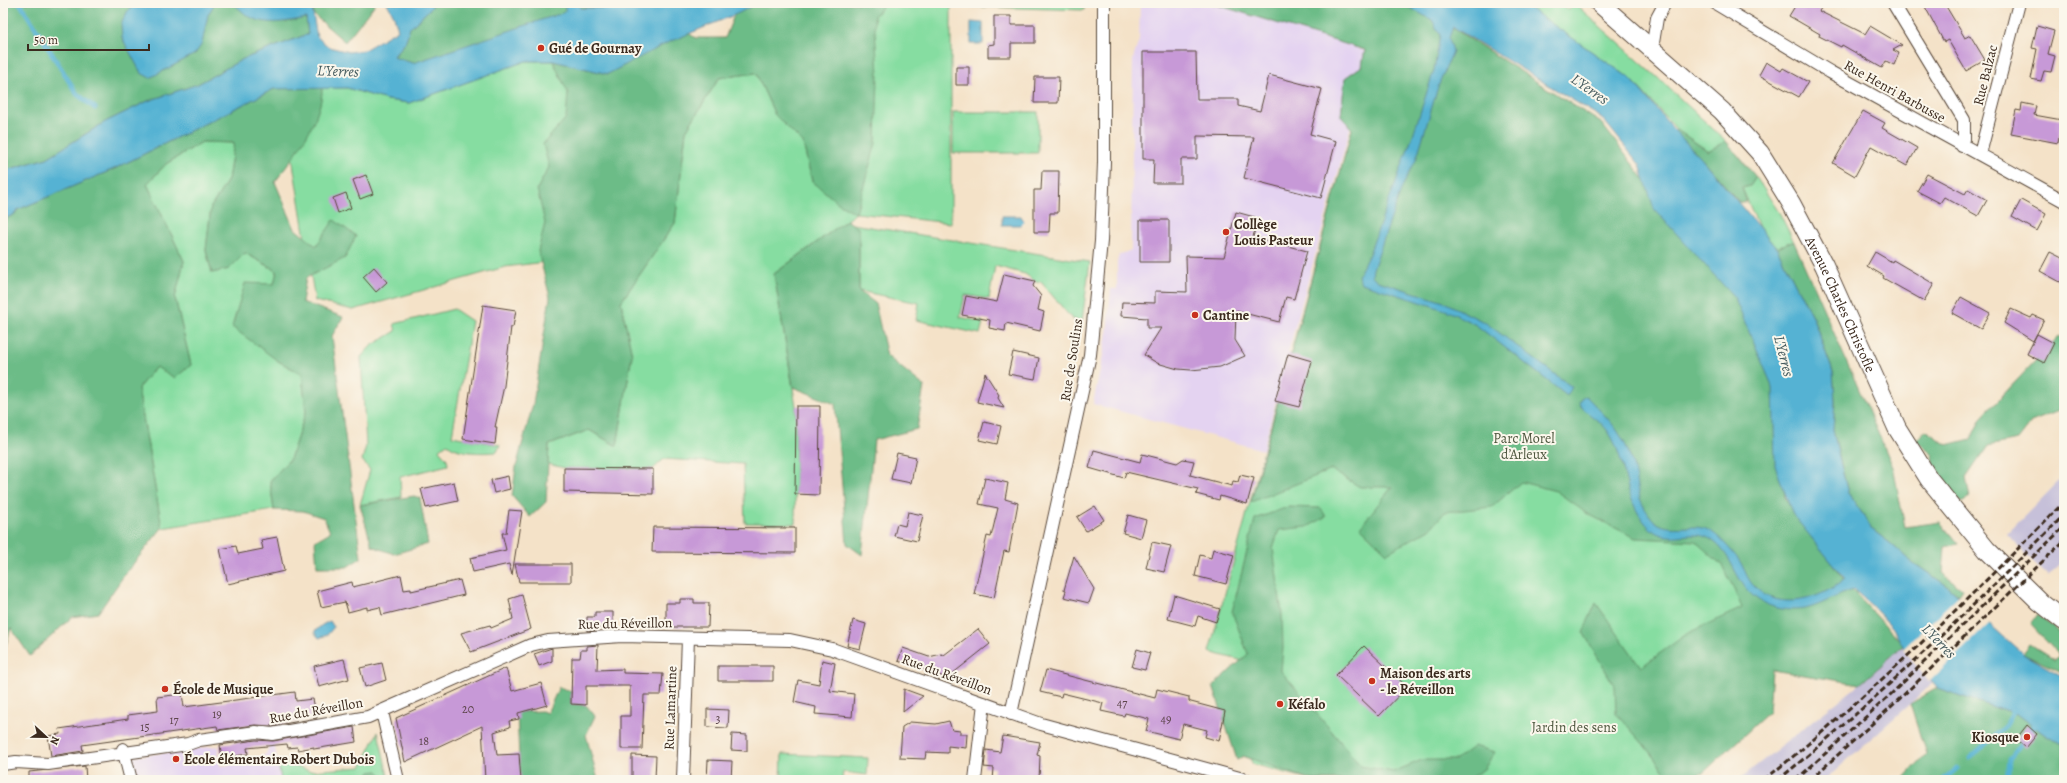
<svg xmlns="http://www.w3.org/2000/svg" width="2067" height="783" font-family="Alegreya,serif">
<rect width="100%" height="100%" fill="#fbf7ec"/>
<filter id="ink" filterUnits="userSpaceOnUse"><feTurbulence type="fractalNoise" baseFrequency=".025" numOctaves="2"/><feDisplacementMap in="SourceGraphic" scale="8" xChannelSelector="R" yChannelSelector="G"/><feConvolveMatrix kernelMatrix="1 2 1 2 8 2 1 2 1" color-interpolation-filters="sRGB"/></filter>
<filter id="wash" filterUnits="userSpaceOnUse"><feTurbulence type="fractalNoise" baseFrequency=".012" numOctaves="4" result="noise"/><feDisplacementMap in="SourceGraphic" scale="16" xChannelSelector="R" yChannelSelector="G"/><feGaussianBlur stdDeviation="0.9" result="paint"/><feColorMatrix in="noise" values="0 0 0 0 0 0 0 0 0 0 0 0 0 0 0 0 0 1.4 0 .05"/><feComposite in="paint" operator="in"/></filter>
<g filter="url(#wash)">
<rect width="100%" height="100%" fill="#f4e2c8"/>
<path fill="#e4d3f1" d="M1140,3H1223L1371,53L1288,353L1312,361L1299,408L1276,401L1263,450L1093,404L1107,335L1111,289H1117V262L1119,255L1131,250L1133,59L1139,40Z
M273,737L281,780H140L132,757L218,746L220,766L245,764L266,754Z"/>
<path fill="#c6c0d9" d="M2064,476V559L2048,576L2006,535Z
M1904,645L1943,674L1825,780H1738L1860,684Z"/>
<path fill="#86dda1" stroke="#608460" d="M855,3H1084V10L951,6V223L856,213L774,274L796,406L795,524L745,523L743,464L664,459L653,469L564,468L548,464L549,445L589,430L617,446L632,355L621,302L675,223L686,131L719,78L756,73L775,115L803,143L812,181Z
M1211,3L1432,20L1456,30L1601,123L1775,458L1785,498L1801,532L1645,746L1671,780H1312L1253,764L1250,759L1243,756L1237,760L1243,661L1209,652L1352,129L1341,116L1345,78L1362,66L1365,50Z
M1522,3H1560L1569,10L1575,4L1658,78L1726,141L1708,151L1677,130L1631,79Z
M526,61H553L576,66L561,260L505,267L353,310L315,301L281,88H347L387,100L409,103Z
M953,112H1038V153H953Z
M202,142L234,143L228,180L211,207L206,250L212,273L229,269L245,253L277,271L274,284L278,361L302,374L306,412L290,459L270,481L274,510L162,528L138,388L156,367L191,365L175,298L184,261L147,184L166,164Z
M1756,177L1780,214L1794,242L1787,243L1777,249L1759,227L1742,188L1750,186Z
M852,224L1090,262L1082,321L1072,319L1041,282L1035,281L1025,274L995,266L989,299L965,295L960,317L983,322L980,334L916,320L919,303L859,291V229Z
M454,309L472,321L452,436L500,445L497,452C481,453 460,454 447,444L439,450L447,459L448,465L400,477L401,497L360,505L370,470L362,460L366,446L361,357L371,346L396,331L394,324Z
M378,732L389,780H281L278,761L310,771L361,767Z
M782,754L868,758L867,775L843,772L842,780H781Z"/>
<path fill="#6cbc87" stroke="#547352" d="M3,3H232L286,22L306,18L308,34L243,59L198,84L148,101L105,122L47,158L3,171Z
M311,3H376L345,42L314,15Z
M433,3H661L613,8H579L428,59L413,63L393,58L405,43L410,28L432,7Z
M739,3H886L874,16L878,73L876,143L856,213L838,203L812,181L803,143L775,115L756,73L719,78L686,131L675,223L621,302L632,355L617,446L589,430L549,445L546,502L530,517L512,496L516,467L533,404L550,297L538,251L545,223L537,189L549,167L543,144L566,118L568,93L553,61L608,74L676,26L696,38H725Z
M1211,3H1418L1432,20L1456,30L1601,123L1744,309L1779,403L1785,498L1850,588L1904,645L1860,684L1772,670L1769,712L1704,772L1671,780L1645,746L1616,713L1615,687L1583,632L1596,603L1641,667L1688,633L1742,608L1724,567L1695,541L1635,538L1586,513L1556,491L1521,482L1492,507L1445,512L1430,529L1387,553L1360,527L1392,487H1360L1331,470L1251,502L1352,129L1341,116L1345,78L1362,66L1365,50Z
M283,88H322C323,119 293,158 275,182L295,229L316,246L334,220L356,236L345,258L306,278L302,302L343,317L332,336L361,558L347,567H317L315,541L330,532L324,518L303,511L274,510L270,481L290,459L306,412L302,374L278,361L232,327L245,283L274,284L277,271L245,253L229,269L212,273L206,250L211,207L228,180L234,143L202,142L166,164L147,184L184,261L175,298L191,365L175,378L156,367L138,388L162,528L125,574L98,613L72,617L30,656L11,628L3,655V220L15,214L17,210L114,169L274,89Z
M1677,130L1708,151L1726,141L1756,177L1750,186L1742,188L1747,202H1739L1701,158L1675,131Z
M847,220L859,229V291L875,303L887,356L924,386L917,429L874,440L862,555L847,544L835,404L793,387L774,274Z
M1794,242L1893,467L1905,527L1940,522L1958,544L1945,547L1943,574L1962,589L1958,595L1946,585L1909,560L1890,543L1870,528L1862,513L1848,493L1833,430L1835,401L1833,372L1813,318L1777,249L1787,243Z
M2059,336L2064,339V409L2031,422L2017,440L1988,446L1966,478L1970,498L1961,503L1934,465L1933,455L1916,441L1925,430L1947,445L1971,439L1981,418Z
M414,496L420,498L428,544L394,554L372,546L360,505Z
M1288,507L1321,508L1326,517L1307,527L1279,530L1273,548L1282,614L1283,648L1281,671L1361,766L1393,772L1422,760H1456L1474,746L1495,752L1484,769L1467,780H1312L1243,756L1237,760L1213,686L1248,654L1232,612L1255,519Z
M2038,615L2064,636V673L2023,654L2030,645L2054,660L2060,656L2031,625Z
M559,687L571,691V704L586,705L595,716L586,735L598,780H520L517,712L542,711L547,713Z
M1937,688L2020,716L2045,735L2064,743V780H1903L1926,754L1910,704Z
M378,771L387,780H344L353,774L367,776L370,772Z"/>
<path fill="#55b2d3" stroke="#486e78" d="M135,3H215L208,15L202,44L195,54L150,78L141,73L122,38L121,24L127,12Z
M232,3H311L317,37L329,47L349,52L364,50L398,30L394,16L387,3H433L432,7L410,28L405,43L393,57L413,63L565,12V3H580V8H613L661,3H758L739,13L669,42L608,74L553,61H526L409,103L387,100L347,88L274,89L114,169L17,210L15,214L3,220V171L47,158L105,122L148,101L198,84L243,59L308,34L306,18C287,22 267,26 250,17C243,14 239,7 232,3Z
M1401,3H1522L1631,79L1675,131L1701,158L1777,249L1813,318L1833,372L1835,401L1833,430L1840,461L1848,493L1862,513L1870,528L1890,543L1909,560L1946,585L2023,654L2064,677V743L2045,735L2020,716L1937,688L1906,652L1893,628L1870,604L1854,590C1838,594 1824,604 1809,608C1785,614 1758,606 1744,586C1733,570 1729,553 1713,541C1694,526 1670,546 1651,529C1624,505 1628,468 1612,438C1603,420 1590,418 1579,404L1581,399L1586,396C1605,416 1621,429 1630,456C1639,479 1633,494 1650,516C1666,538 1693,519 1712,532C1721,538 1732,551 1739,560C1745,569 1747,579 1754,586C1779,613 1821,599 1845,579L1793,515L1775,466L1773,388L1734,297L1654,209L1640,165L1602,118L1453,27L1449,38L1453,51L1438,87L1416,160L1403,185L1373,269L1372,276L1378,281L1444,302L1486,323L1572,387L1567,396L1476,325L1448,311L1361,283L1358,276L1369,254L1411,141L1434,70L1440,35L1432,20Z
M971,22L983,23V44H971Z
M1002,216H1021L1024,221L1021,225H1002Z
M330,621L334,627L327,635L319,638L314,632L322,625Z"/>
<path fill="#f4e2c8" d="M1960,594L1991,622L1929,682L1903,649Z"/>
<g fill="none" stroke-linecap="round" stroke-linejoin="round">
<path stroke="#55b2d3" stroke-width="5" d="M20,3L77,94L95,108
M1970,758L2005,727L2015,709
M1943,780L1957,768
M2007,780L2009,759L2038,721"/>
</g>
<g id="blocks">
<path fill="#c799d7" d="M1797,3H1814L1822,7L1819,11L1865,34L1870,26L1902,45L1893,50L1899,53L1894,65L1886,61L1882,68L1842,45L1841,47L1819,36L1820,34L1789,16Z
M1923,3H1944L1965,38L1970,35L1985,60L1966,71L1948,40L1944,42Z
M994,16H1011V25H1035V43H1011V57H988V45L994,44Z
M2037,26L2054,31L2048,54L2055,56L2051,72L2044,71L2041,81L2031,79L2037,49L2032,48Z
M1143,52H1196L1197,99H1238V106L1260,111L1269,75L1322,89L1310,134L1336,141L1321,198L1244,178L1254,137L1197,136V159H1181V183H1153L1154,159H1143Z
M1766,62L1781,71L1783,68L1808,82L1799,97L1759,75Z
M956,67H969V85H956Z
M1035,77H1059L1058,103H1034Z
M2022,103L2036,106L2034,115L2062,120L2058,143L2011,134L2016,110L2021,111Z
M1863,111L1885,123L1882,128L1917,148L1907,166L1871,146L1855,176L1833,163Z
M1042,171H1059L1058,213H1050L1049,232H1034V190H1041Z
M1927,174L1965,194L1968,189L1987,200L1978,216L1944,197L1940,203L1917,191Z
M366,175L373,194L360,199L353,180Z
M346,193L351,208L338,213L333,198Z
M2021,200L2046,214L2037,231L2012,217Z
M1236,212L1258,218L1253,237L1307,251L1294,299L1286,297L1279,322L1236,311L1235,340L1245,356L1220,367L1191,370L1178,369L1157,363L1144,355L1161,328H1147V318L1121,316L1122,302L1155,303V291L1187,292L1186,256L1224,257Z
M1140,220H1169V262H1140Z
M1875,252L1892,262L1893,260L1934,284L1924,301L1883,278L1884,276L1867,266Z
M2050,252L2064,259V284L2040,271Z
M374,267L387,282L376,292L363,277Z
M1004,274L1035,281L1033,286L1041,296L1038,310L1044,312L1040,331L1006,323L1005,331L989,328L990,320L962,315L966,296L997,302Z
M1961,297L1990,313L1981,329L1952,313Z
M483,305L516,310L513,327H511L504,386L495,427H497L495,444L463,439Z
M2011,309L2031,318L2033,315L2044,320L2033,341L2004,323Z
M2037,334L2054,343L2044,363L2027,354Z
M1013,352L1039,358L1035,379L1008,374Z
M1288,354L1312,361L1299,407L1275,401Z
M985,373L999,395L998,398L1004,408L977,402Z
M796,406H820L819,495L795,494Z
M984,422L1001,426L997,444L979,440Z
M1094,450L1140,462L1142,454L1177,463L1183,459L1194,461L1190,475L1232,486L1233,481L1238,482L1240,475L1254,478L1247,504L1220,496L1219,500L1196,494L1198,489L1126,472L1124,478L1089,468Z
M897,453L916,457L911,483L891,479Z
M564,468L653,469V494L564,492Z
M508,476L510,489L494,493L491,480Z
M985,478L1008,483L1005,499L1018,503L1009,552L1004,551L994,598L974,594L987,536L991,537L998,508L979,504Z
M454,482L458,501L426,508L421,489Z
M1095,506L1104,520L1086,531L1077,517Z
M509,510L522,511L512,575L509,564L473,572L470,558L506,550L502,533H506Z
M908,512L923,515L917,541L894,536L897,524L905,526Z
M1128,515L1146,520L1141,538L1123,533Z
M653,527L795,528V553L652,552Z
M277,537L284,571L228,584L220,549L236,546L238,554L263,549L261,540Z
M1152,542L1171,546L1164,572L1146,568Z
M1213,549L1234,555L1226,584L1195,576L1200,555L1211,558Z
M1074,556L1094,589L1089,603L1064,597L1066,591L1064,590Z
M515,564H571V582H519Z
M401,575L404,590L411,589V591L460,580L464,595L382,615L380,607L367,610V607L348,612L345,602L321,607L317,591L352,582L353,587Z
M522,595L531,629L471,652L461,633L490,625L491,628L513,619L509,599Z
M1174,595L1220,609L1216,622L1198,616L1195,626L1168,619Z
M680,599H694V603H709L708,627H666V603H680Z
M595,612H613V627H599V630L587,631V617H595Z
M853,620L866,624L860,649L847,646Z
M978,629L990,644L947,678L898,661L903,648L929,657L941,654L944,655Z
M598,645L597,670L623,669V673L663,674L661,695H644L642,749H621V716H630V686H586V705L571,704L572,658H580L581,650H587V646Z
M1364,646L1407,687L1379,716L1336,675Z
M552,648V661L539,666L534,654Z
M1137,649L1150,653L1145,670L1132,667Z
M344,659L349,679L319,687L314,666Z
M822,660L835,663L830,691L854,694L852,717L815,714L816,707L794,702L798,680L819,684Z
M382,663L386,680L365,687L360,668Z
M718,666H773V681H718Z
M506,668L512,691L541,683L547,705L518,713L519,719L509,721L510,727L494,732L497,755L519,754L521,780H485L482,726L405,762L396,718Z
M1046,670L1155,698L1157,689L1189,697V701L1191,702L1225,711L1219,741L1205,737L1207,730L1183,724L1179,739L1146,731L1149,719L1125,713L1124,716L1101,711L1103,703L1062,693L1061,697L1040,692Z
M904,689L923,696L903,712Z
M295,692L296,701L313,699L317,718L272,726L255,725L218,730L217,726L161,734L82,745L83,751L51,756L48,736L60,734L59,729L128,719V715L158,711L157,697L182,694L184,707Z
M707,709L729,710L728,728L707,727Z
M949,721L952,730L960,731V734H967L966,748L948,746V753L926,752L925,759L900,758L902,727L910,722L936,724Z
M2027,725L2037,734L2026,748L2016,739Z
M354,727L356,742L314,749V747L298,750L297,747L288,748L287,744L247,748L248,754L222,758L220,745L256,740L273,741Z
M732,734L747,735V751L731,750Z
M1003,736L1040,742L1037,755L1040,756L1039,780H993L994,768L984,767L986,750L1000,752Z
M632,755L656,756L655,779H632Z
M708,760L732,761L731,780H707Z
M85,766L86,780H29V772Z"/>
</g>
</g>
<g filter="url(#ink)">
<use href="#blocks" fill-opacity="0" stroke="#574638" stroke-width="1"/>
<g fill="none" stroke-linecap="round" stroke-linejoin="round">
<defs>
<path id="street" d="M1715,3L1830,72L2064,201
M1893,3L1964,120V139L1962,146
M1652,49L1657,18L1665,3
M1980,154L2019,3
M382,712L398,780
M1011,714L1090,355L1101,241L1104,162V3
M123,749L131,780
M3,764L16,762L48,764L188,744L199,740L256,732L272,734L368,717L531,645L548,641L622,636L790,640L832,649L1041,724L1247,780
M683,780L688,638
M975,780L984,703"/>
<g id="secondary">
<path id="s1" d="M1599,3L1722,111L1760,153L1791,203L1824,265L1897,428L1929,479L1987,550L2040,602L2064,621"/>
</g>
</defs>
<use href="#street" stroke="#574638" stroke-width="14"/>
<use href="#secondary" stroke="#574638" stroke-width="20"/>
<use href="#street" stroke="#fff" stroke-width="12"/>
<use href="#secondary" stroke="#fff" stroke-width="18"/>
<path stroke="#3b2a1e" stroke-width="3" stroke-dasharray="6 3" stroke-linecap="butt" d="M1764,780C1871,695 1969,599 2064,502
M1778,780C1879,698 1973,607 2064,515
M1796,780L1889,696L2064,527
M1810,780L1893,705L2064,541"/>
</g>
</g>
<g fill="#c8321e" stroke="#fbf7ec" stroke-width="1.5">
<circle cx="541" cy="48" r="4"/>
<circle cx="1226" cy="232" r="4"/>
<circle cx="1195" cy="315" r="4"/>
<circle cx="1372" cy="681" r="4"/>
<circle cx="165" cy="689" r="4"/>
<circle cx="1280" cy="704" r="4"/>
<circle cx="2027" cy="737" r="4"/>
<circle cx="176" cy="759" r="4"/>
</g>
<g text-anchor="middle" stroke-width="4" stroke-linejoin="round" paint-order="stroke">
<g font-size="12" fill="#5e464c">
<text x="1122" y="707">47</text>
<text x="468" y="713">20</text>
<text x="217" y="718">19</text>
<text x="718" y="723">3</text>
<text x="1166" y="723">49</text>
<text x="174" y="724">17</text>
<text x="145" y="731">15</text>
<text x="424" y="745">18</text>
</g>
<g font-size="14" font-weight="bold" fill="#3b2a1e" stroke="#fbf7ec" text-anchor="start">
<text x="549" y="53">Gué de Gournay</text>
<text x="1234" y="229">Collège<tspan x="1234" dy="16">Louis Pasteur</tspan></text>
<text x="1203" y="320">Cantine</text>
<text x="1380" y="678">Maison des arts<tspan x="1380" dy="16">- le Réveillon</tspan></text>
<text x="173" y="694">École de Musique</text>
<text x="1288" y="709">Kéfalo</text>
<text x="2019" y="742" text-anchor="end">Kiosque</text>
<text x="184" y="764">École élémentaire Robert Dubois</text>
</g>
<g font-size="14" fill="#3b2a1e" stroke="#fbf7ec">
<text transform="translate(1985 75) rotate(-76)" y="5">Rue Balzac</text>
<text transform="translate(1895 91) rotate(29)" y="5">Rue Henri Barbusse</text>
<text dy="5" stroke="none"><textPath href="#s1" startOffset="392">Avenue Charles Christofle</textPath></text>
<text transform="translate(1071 360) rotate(-81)" y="5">Rue de Soulins</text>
<text transform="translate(625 623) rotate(-1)" y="5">Rue du Réveillon</text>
<text transform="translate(947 674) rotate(20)" y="5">Rue du Réveillon</text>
<text transform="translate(670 708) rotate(-88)" y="5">Rue Lamartine</text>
<text transform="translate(316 710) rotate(-10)" y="5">Rue du Réveillon</text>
</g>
<g font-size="14" fill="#4e573f" stroke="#fbf7ec">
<text x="1524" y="443">Parc Morel<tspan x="1524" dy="16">d’Arleux</tspan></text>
<text x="1574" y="732">Jardin des sens</text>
</g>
<g font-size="15" font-style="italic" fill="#445a5d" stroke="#fbf7ec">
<text transform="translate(338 71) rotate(2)" y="5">L'Yerres</text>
<text transform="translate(1590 89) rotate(35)" y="5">L'Yerres</text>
<text transform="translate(1784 356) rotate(76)" y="5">L'Yerres</text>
<text transform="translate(1939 641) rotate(46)" y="5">L'Yerres</text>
</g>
</g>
<rect width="2067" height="783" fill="none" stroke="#fbf7ec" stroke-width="16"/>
<g transform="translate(46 737) rotate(112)" stroke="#fbf7ec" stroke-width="3" paint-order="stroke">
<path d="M0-3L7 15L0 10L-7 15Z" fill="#3b2a1e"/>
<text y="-6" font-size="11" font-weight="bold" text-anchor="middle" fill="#3b2a1e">N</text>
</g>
<path d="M28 44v6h121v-6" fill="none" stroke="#3b2a1e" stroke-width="2"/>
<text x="34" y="44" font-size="12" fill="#3b2a1e" stroke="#fbf7ec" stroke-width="3" paint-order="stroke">50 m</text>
</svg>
